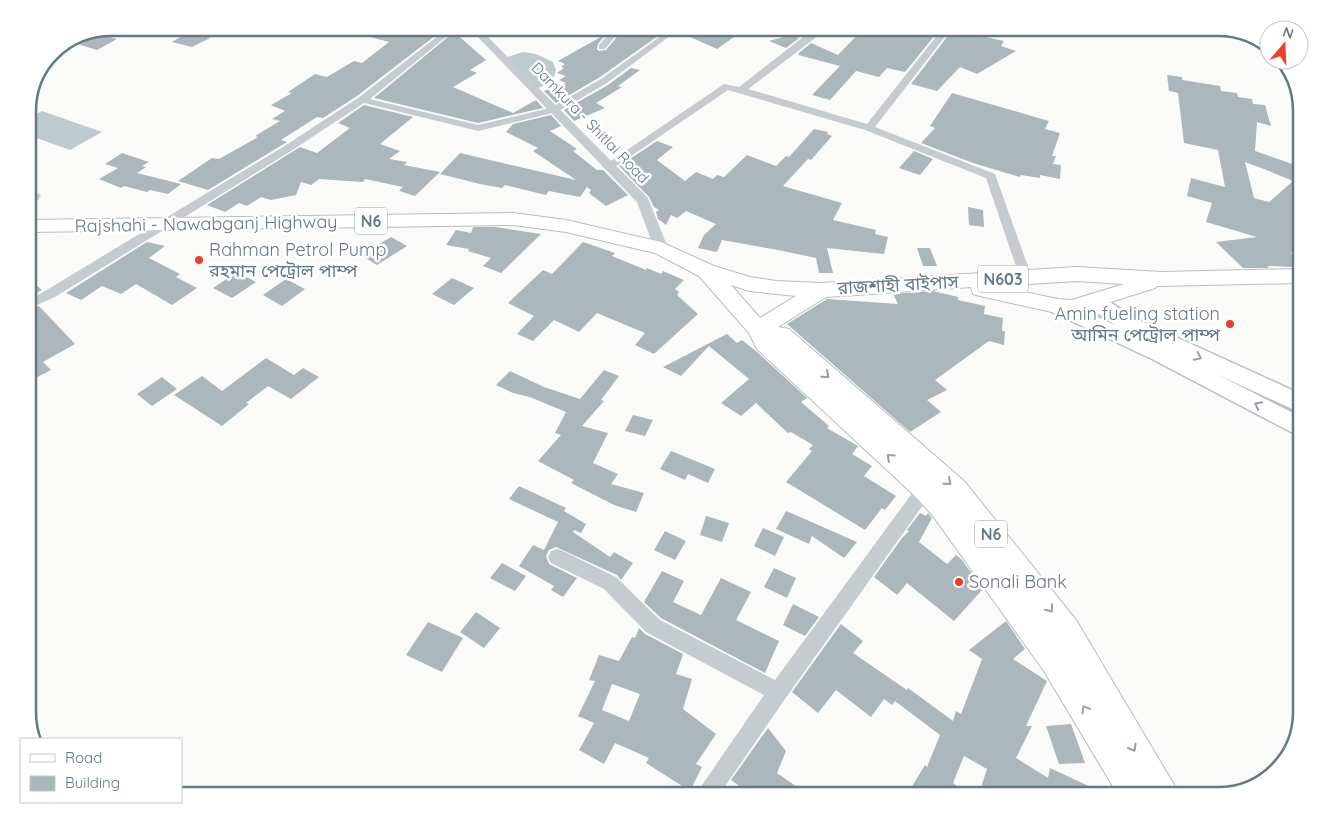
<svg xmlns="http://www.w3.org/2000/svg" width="1329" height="823" font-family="Quicksand,'Noto Sans Bengali',sans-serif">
<rect width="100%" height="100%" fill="#fafaf8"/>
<path fill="#bdcbce" d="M523,52L536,54L553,62L556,70L552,82L538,88L507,57Z
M42,111L102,132L70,150L28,135V118Z"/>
<path fill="#acb7bb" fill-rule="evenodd" d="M863,29H940L905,72L887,68L879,77L856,71L830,100L812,95L840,66L798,55L799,53L811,43L838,55Z
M953,29H964L962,32L1004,41L1001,46L1016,51L977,74L960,67L937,91L911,84Z
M680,30H744L717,49L679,32Z
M622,31H665L600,77L556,103L544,91L566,83L559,80L566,76L557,73L564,68L561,67L565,64L558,61L606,34L598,44L597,49L599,51L606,50Z
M370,32H440L357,96L323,118L317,117L281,140L287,142L208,190L178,181L212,158L219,159L258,137L255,136L280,121L272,119L285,111L271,105L292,93L288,92L315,74L327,77L354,61L362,63L389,42L370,37Z
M454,32L486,60L470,70L477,73L453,87L513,113L536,100L543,108L478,123L374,98Z
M187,33H192L210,38L192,47L172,42Z
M80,34H97L117,39L97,50L68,41Z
M791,35L799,38L786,48L769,41Z
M631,68L640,70L618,86L622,87L596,103L605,108L574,121L564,110L608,85Z
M1167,75L1182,77V80L1220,86L1221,91L1237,93L1238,97L1252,99L1253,104L1265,105L1271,126L1257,122L1255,151L1301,167V254L1291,252L1295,267L1267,266L1269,268H1243L1216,242L1257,237L1206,222L1212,203L1187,196L1191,178L1225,187L1218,150L1184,143L1178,93L1169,91ZM1245,162L1264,169L1293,181L1269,202L1254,198Z
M952,93L1049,121L1045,129L1060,133L1052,156H1056L1053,164L1061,165L1060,179L1040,175V178L1021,175L1020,177L973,163L921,143L935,128L930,126Z
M364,105L413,117L380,144L400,151L389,159L407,162L404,165L440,172L415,196L399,191L403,187L365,179L363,182L319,179L311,185L301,182L296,195L271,200L261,197L247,206L239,203L225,212L207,205L300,147L317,153L350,128L338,123Z
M551,115L561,126L550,131L577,149L573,151L597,170H603L628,195L606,206L589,193L591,190L587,187L580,197L549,191L546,195L505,185L502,188L480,184L440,174L460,153L576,180L533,151L538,148L506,132L513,124Z
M814,129L828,132L827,134L832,136L811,160L808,159L783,186L842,203L833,220L876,230L875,234L888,237L884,254L827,248L833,273H819L816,258L778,250L722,240L717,252L698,248L704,235L716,224L686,211L677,218L671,215L666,225L658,219L656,212L659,210L654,207L649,197L619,166L657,141L673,147L657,160L685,181L696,172L713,179L717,175L724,177L747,155L776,166L786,156L789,157Z
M914,151L933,159L920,175L899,168Z
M122,153L149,162L142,166L146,167L137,173L181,184L168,194L150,190L147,192L124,186L121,188L99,179L118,168L105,164Z
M968,207L983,210L984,227L969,225Z
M473,227H495L541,234L501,273L483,266L491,258L468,251L469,249L446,245L456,230L471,233Z
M391,237L407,246L377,265L361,255Z
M147,242L165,246L149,258L180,274L176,277L197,288L172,305L136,284L121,294L102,286L81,300L66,293Z
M583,242L615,253L612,256L646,270L647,268L661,274L663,271L684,280L675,289L679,292L677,295L698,314L654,354L635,345L645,333L597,313L579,332L554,320L533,341L517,334L534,316L508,303L543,270L552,274Z
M917,248H930L937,266H923Z
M237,272L256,282L232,298L213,288Z
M28,278L42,290L28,298Z
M452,278L474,288L454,305L432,294Z
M286,279L305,289L282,306L263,295Z
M933,291L958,297V300L985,306L984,314L1003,318L1002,331H1005L1004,345L989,341L935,380L947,390L927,400L941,412L910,432L787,324L827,299L898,304L893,294Z
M39,306L75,344L43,362L51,370L28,382V311Z
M727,334L737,343L742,340L757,352L807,398L801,402L829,426L827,428L858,446L852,454L872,466L864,476L896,496L885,510L882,508L865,530L786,482L812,451L809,449L813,445L791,432L788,433L756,403L741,416L721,403L749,379L709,346L681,376L663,367Z
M266,358L294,375L303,368L319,377L291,399L268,386L246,403L249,404L222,426L174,395L202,376L222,391Z
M604,370L619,376L601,400L604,401L582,426L608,433L593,463L618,474L611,484L644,493L636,512L614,505L571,483L574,480L538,461L561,435L555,433L566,412L530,397L513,393L496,385L510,371L544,387L580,399Z
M162,377L177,389L152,406L137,394Z
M633,415L653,420L645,436L625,431Z
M671,451L715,469L708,483L688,474L685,480L660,469Z
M519,486L566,508L564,511L586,524L581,533L574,530L573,532L610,557L614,552L633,563L621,580L617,575L556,547L549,550L546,556L549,564L577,578L563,597L551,590L554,586L519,566L533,545L544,550L558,522L509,499Z
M786,511L791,513L857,542L844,558L812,536L809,544L776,529Z
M920,513L926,516L928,513L932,518L919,542L947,564L956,555L962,560L983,589L954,621L907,583L897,595L874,577L902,538L909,531L907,530Z
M706,516L729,523L722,542L700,535Z
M763,528L784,537L775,556L754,546Z
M665,531L686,541L675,560L654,550Z
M502,563L526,576L515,591L490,578Z
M774,568L796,578L787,598L764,587Z
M662,571L684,581L673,602L701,615L721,578L751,592L736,620L779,641L765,673L661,618L644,602Z
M793,604L819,617L805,636L783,625Z
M476,612L500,628L484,648L460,632Z
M1006,621L1025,649L1013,659L1047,681L1026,726H1032L1016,758L1048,778L1050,768L1110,796H1048L1026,786L1023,796H978L987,769L964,756L953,783L970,796H921L911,788L925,765L927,767L940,735L895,701L892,705L884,699L871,717L836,690L818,713L792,692L841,624L863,641L853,653L907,690L908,688L953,721L956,711L961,714L982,659L969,650Z
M428,622L463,638L442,672L406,655Z
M639,628L645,634L683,654L676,674L692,679L683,709L716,734L696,764L702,767L690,791L646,763L649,758L615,743L604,764L579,750L594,723L578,716L595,681L589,680L599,655L619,661L632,637L635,638ZM612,684L640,694L629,721L602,710Z
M1071,724L1085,763L1059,764L1046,726Z
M768,728L786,751L777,773L810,796H753L731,780Z"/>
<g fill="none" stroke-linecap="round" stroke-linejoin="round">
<defs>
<path id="primary" d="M1094,294L1101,296L1134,318L1301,394V413L1216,374L1301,417V436L1293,433L1152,359L1050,311L1047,306L1050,301L1057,299L1115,325L1087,306L1084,301L1087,296Z"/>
<path id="trunk" d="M513,213L566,220L661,242L714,266L750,277L776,281L821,283L1077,267L1161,272L1301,269V283L1157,286L1155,288L1073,314L1057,313L980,296L973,294L971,287L826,297L778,327L789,329L964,481L1076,620L1173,783L1178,795H1118L1044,671L933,516L916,497L757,349L749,333L699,276L655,253L566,232L513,225L28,232V220ZM1077,281L1124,284L1072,300L1057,299L997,286ZM731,285L749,291L796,296L760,318Z"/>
</defs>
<use href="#primary" stroke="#b9bec2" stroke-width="3"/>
<use href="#trunk" stroke="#b8bdc0" stroke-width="2"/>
<path fill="#c5cbce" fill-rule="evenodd" d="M942,29H951L875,127L995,174L1032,278L1031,281H1021L1020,278L986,178L865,130L728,90L612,169L608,170L602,167L724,84L739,87L812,30H821L814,39L748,89L867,124Z
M678,30L607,83L557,112L478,131L364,103L291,151L55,297L28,309V300L45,291L283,147L358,98L443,32H452L370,99L478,125L550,108L601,79L668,31Z
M611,31H620L605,49H599V45Z
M28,189L41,195L32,210L28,211Z
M925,482L931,484L933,489L931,494L785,699L719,795H697L700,788L764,695L646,632L604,589L551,563L548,557L551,551L557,549L563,551L616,577L660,620L775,680L919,484Z"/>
<path fill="#c5cbce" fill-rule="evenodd" d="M473,32H483L648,198L668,248L666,251H656L654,248L637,202Z"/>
<use href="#primary" fill="#fff" fill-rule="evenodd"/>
<use href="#trunk" fill="#fff" fill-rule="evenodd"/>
</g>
<defs><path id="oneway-chevron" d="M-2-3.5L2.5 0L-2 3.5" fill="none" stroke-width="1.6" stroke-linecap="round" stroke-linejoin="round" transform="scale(1.25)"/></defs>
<g stroke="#92a1a9">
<use href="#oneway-chevron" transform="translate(1198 357) rotate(26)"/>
<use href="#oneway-chevron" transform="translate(826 375) rotate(41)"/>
<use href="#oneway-chevron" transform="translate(1258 405) rotate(-153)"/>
<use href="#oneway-chevron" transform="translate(890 457) rotate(-138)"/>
<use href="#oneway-chevron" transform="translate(948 482) rotate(41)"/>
<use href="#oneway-chevron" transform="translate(1050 609) rotate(52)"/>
<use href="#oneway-chevron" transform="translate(1085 709) rotate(-121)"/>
<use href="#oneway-chevron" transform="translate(1133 748) rotate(60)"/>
</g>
<g fill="#eb4027" stroke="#fff" stroke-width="2">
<circle cx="199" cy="260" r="5"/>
<circle cx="1230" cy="324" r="5"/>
<circle cx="959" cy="582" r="5"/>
</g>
<g text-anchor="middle" stroke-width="5" stroke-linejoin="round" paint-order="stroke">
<g font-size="15" fill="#647984" stroke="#fff">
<text transform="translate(590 123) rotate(46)" y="5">Damkura - Shitlai Road</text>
</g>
<g fill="#fff" stroke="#92a1a9" stroke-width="1">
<rect x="355" y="207.5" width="32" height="27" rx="4"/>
<rect x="978" y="265.5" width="50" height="27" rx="4"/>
<rect x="975" y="520.5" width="32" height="27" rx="4"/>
</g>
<g font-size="16" font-weight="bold" fill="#647984">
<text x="371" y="227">N6</text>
<text x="1003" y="285">N603</text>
<text x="991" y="540">N6</text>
</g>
<g font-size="18" fill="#647984" stroke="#fff">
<text transform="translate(206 224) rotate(-1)" y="6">Rajshahi - Nawabganj Highway</text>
<text transform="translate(898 285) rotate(-3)" y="6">রাজশাহী বাইপাস</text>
</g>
<g font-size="18" fill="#647984" stroke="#fff" text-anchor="start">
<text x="209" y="256">Rahman Petrol Pump<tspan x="209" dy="21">রহমান পেট্রোল পাম্প</tspan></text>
<text x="1220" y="320" text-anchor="end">Amin fueling station<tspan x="1220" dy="21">আমিন পেট্রোল পাম্প</tspan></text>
<text x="969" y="588">Sonali Bank</text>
</g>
</g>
<path d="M0 0H1329V823H0ZM111 36H1218A75 75 0 0 1 1293 111V712A75 75 0 0 1 1218 787H111A75 75 0 0 1 36 712V111A75 75 0 0 1 111 36Z" fill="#fff" fill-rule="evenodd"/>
<path fill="none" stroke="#647984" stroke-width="2.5" d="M111 36H1218A75 75 0 0 1 1293 111V712A75 75 0 0 1 1218 787H111A75 75 0 0 1 36 712V111A75 75 0 0 1 111 36Z"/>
<rect x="20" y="738" width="162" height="65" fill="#ffffff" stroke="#c1c9ce"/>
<rect x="30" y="754" width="25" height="8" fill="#ffffff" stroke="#c1c9ce"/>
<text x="65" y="763" font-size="15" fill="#647984">Road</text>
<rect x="30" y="776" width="25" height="15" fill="#acb7bb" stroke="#c1c9ce"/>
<text x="65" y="788" font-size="15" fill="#647984">Building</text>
<g transform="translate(1284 45) rotate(19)"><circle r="24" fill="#ffffff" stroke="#c1c9ce"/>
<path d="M0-4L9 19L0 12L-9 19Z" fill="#eb4027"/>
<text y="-8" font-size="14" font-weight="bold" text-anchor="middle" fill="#647984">N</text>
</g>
</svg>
